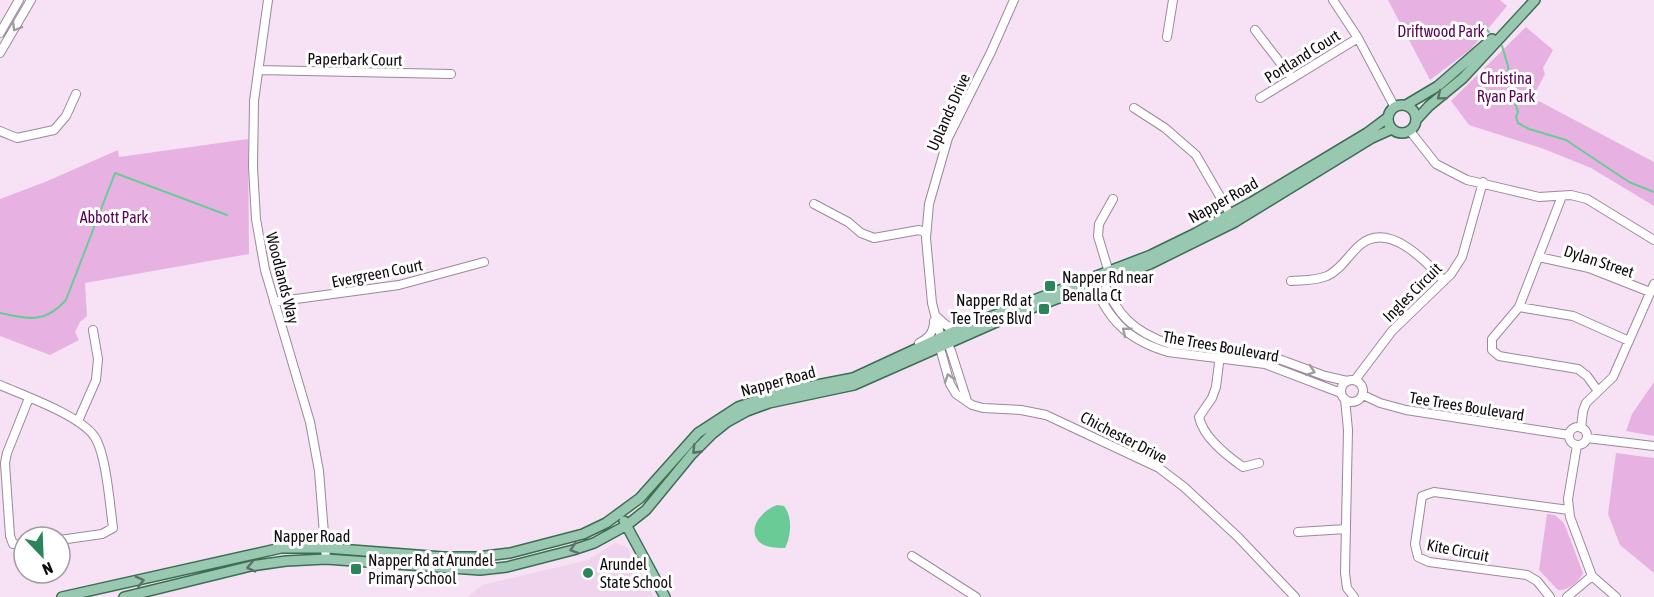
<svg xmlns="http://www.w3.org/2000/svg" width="1654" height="597" font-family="'Asap Condensed',sans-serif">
<rect width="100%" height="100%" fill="#f7e1f5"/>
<path fill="#f0d4ed" d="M615,543L627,547L653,597H468L482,585L588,560Z"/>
<path fill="#e7b2e2" d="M1388,0H1500L1507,6L1471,49L1430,80Z
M1526,27L1553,50L1543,68L1545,74L1534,95L1535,99L1654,162V206L1591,168L1544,149L1469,125L1451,101Z
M248,139L249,254L85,283L87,316L80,322L75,332L79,340L50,355L0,336V199L45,182L118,150L119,157Z
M1654,382V436L1626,431L1632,414Z
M1616,453L1654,458V573L1620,545L1608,514Z
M1547,514L1555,515L1564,523L1583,573C1579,581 1568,591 1558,590L1539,570Z"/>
<path fill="#6bcb97" d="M777,505L784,506C793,517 791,537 785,548C777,548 762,548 757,539C748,525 765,509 777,505Z"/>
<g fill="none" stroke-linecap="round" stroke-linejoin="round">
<path stroke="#6bcb97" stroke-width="2" d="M1481,23L1489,32
M1502,46L1508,66L1509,85L1518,112L1516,117L1518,123L1529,129L1566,140L1629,182L1654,192
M0,313C28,319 45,324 66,300L115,173L227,215"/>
<defs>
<path id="minor" d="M268,0L254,101L253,167L256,219L265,270L310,422L319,471L326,559
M1014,0L991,52L948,138L929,204L926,238L932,303L941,338L940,348L950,384L956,394L972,405L983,408L1021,410L1046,415L1159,468L1184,487L1238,537L1295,597
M1333,0L1358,38L1394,106
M1255,30L1292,78
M0,33L19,0
M1167,37L1173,0
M0,53L31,0
M258,70L451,74
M1260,98L1358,38
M1134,108L1165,128L1196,155L1233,219
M0,131L17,138L54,130L66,116L76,94
M1410,131L1436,164L1467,180L1539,197L1571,195L1587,199L1654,240
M1562,196L1519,307L1492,339V350L1499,356L1578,369L1587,376L1598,391
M814,204L848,222L861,233L874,238L919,230L926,233
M1539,257L1589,268L1650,292
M1110,276L1098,236L1099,224L1113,199
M1102,278C1116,314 1133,332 1170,344L1268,355L1325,376L1347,381
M1092,279C1107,319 1127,340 1168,352L1265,364L1341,393
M1291,281C1303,280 1315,281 1327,276C1342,269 1348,255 1360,245C1388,221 1425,260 1444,281
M274,302L399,285L484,262
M1519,307L1573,316L1629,341
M937,317L947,326L960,328
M943,340L948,344L951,351L967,401
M919,343C929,338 934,332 934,321
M1220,355L1216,387L1212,398L1199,417C1203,437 1226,455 1243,467L1259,463
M1355,380L1392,331L1451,274L1462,257L1483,182
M1341 391a11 11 0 1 1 22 0a11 11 0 1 1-22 0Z
M0,385C25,396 79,415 94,436C106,452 110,506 113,528L102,534L60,540
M1363,395L1380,403L1406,410L1569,435
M1345,399L1348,430L1345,573L1347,588L1354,597
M78,421L96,380L98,359L93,330
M1569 436a9 9 0 1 1 18 0a9 9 0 1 1-18 0Z
M1581,428L1583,411L1586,403L1613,377L1654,284
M1587,438L1654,446
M1577,445L1568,499L1570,517L1592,576L1616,597
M1298,532L1346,529
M24,545L13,544L10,536L5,463L7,453L29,398
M912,556L976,597
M1550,597L1537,581L1527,575L1429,562L1418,557L1415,544L1422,496L1434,492L1569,510
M1567,597L1592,576"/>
<path id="major" d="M1388 119a14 14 0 1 1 28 0a14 14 0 1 1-28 0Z
M1406,105L1438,86L1492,39
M1417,119L1429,106L1463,78L1535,0
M624,521L665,597
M62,597L281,548H326L443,557H477L510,553L583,534L606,523L640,498L698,433L738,407L781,392L853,378L961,328L1151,255L1196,233L1252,202L1367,133L1387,118
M124,597L251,566L286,561L326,559L480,570L507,567L573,550L594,543L627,525L646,510L692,454L712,434L727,422L747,411L769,403L854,385L1008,317L1150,264L1235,222L1372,138L1392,129"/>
</defs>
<use href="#minor" stroke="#9c889a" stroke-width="10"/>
<use href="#major" stroke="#3c6e54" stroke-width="12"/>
<use href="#minor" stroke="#fff" stroke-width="8"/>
<use href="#major" stroke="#98c8af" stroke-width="9"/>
</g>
<defs><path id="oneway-chevron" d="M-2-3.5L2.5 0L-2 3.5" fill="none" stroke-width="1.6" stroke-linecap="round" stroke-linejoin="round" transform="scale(1.5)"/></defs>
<g stroke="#9f9d9f">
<use href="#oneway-chevron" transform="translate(16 27) rotate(120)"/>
<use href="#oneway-chevron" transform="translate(1126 331) rotate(-141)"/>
<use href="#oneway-chevron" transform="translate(1311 371) rotate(19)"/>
<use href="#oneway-chevron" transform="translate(949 378) rotate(-108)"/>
</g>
<g stroke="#5b7267">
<use href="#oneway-chevron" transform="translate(1441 96) rotate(141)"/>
<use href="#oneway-chevron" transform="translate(696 450) rotate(134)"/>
<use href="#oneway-chevron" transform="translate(574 549) rotate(163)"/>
<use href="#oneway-chevron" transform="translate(251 567) rotate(167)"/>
<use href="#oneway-chevron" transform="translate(140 581) rotate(-14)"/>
</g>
<g fill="#2c855a" stroke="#fff" stroke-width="2">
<rect x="1044" y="280" width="12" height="12" rx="3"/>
<rect x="1038" y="303" width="12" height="12" rx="3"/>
<rect x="350" y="563" width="12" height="12" rx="3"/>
<circle cx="588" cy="573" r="6"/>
</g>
<g text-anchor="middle" stroke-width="6" stroke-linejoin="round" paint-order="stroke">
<g font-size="16" fill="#580056" stroke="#fff">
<text x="1441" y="37">Driftwood Park</text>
<text x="1506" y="84">Christina<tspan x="1506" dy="18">Ryan Park</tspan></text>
<text x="114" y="223">Abbott Park</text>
</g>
<g font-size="16" fill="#10090f" stroke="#fff">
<text transform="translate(1302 56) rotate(-32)" y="6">Portland Court</text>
<text transform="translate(355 59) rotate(1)" y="6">Paperbark Court</text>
<text transform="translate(948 112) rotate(-66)" y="6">Uplands Drive</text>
<text transform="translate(1223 200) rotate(-29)" y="6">Napper Road</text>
<text transform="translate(1599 261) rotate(18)" y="6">Dylan Street</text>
<text transform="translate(377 273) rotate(-11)" y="6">Evergreen Court</text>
<text transform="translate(283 278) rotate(76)" y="6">Woodlands Way</text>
<text transform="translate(1412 292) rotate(-45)" y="6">Ingles Circuit</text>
<text transform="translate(1221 346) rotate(10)" y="6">The Trees Boulevard</text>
<text transform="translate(778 381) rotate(-15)" y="6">Napper Road</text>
<text transform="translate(1467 406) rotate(9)" y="6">Tee Trees Boulevard</text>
<text transform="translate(1124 437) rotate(27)" y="6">Chichester Drive</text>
<text x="312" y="542">Napper Road</text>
<text transform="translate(1458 550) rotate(11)" y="6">Kite Circuit</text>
</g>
<g font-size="16" fill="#10090f" stroke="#fff" text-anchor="start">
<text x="1062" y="283">Napper Rd near<tspan x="1062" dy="18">Benalla Ct</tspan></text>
<text x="1032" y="306" text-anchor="end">Napper Rd at<tspan x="1032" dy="18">Tee Trees Blvd</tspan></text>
<text x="368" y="566">Napper Rd at Arundel<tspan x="368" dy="18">Primary School</tspan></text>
<text x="600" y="570">Arundel<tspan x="600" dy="18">State School</tspan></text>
</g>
</g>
<g transform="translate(42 555) rotate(157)"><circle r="28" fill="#ffffff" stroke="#9f9d9f" stroke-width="1.5"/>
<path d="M0-4.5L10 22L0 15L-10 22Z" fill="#2c855a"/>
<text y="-9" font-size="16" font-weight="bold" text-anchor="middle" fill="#10090f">N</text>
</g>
</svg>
